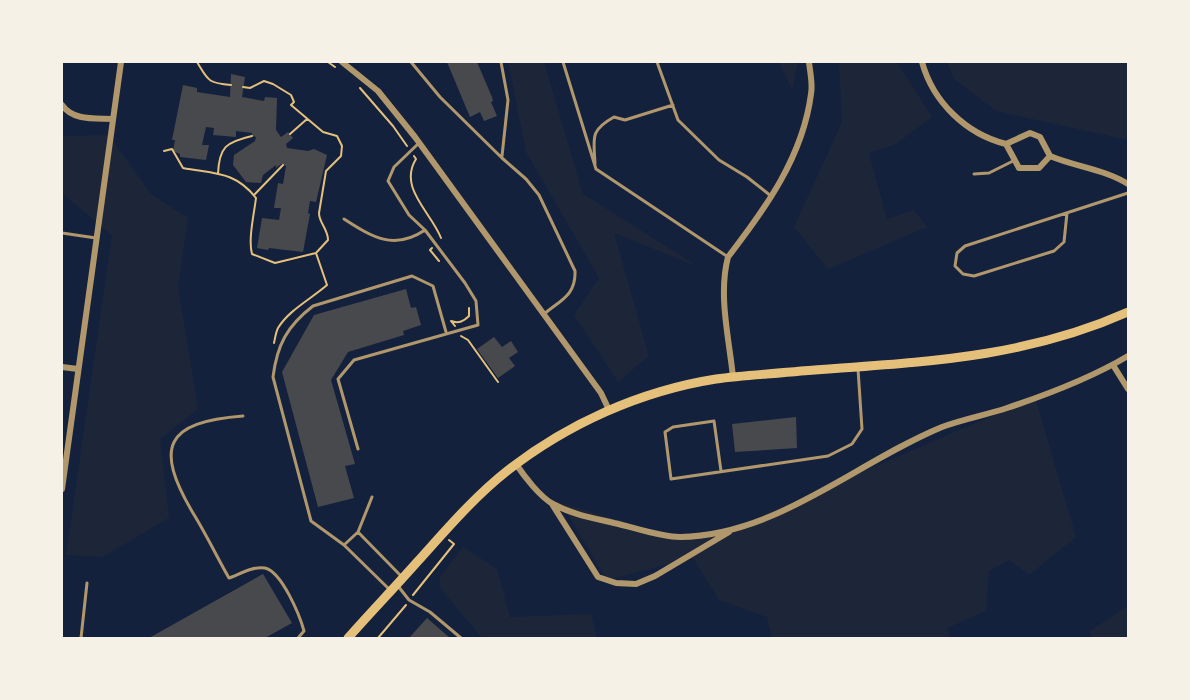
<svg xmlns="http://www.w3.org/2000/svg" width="1190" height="700" font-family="'Titillium Web',sans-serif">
<rect width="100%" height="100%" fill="#14213d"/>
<path fill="#1d2539" d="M508,62H544L583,194L699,267L614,233L649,356L618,382L574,315L599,278L526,152Z
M779,62H798L792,90Z
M839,62H897L932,117L896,144L869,153L887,219L914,210L927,227L828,269L794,227L842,122Z
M947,62H1128V140L996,111L954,79Z
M109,135L151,194L188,218L178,286L198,409L160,439L169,518L102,557L66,555L112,235L62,193V136Z
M1035,397L1076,537L1029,575L1009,560L989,571L986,611L947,628L950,638H772L767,617L719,600L693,558L607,580L561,503L670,536L724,532Z
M463,547L497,569L510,617L591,614L597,638H482L441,589L439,578Z
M1128,606V638H1092L1090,631Z"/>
<path fill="#48494c" d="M447,62H477L492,97L493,101L491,102L497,116L484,121L480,112L470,117Z
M231,74L245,77L242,97L264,101L265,97L277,98L276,130L281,137L288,132L293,138L286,144L287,148L308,151L314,149L327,155L316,202L310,201L308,213L310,214L303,252L269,248L268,250L257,248L262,218L279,220L281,208H274L278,183L283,184L286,166L281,164L276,168V165L263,175L261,183L246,182L233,165L234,155L255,141L256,137L252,136V133L236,131V137L213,135L214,128L206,127L202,145H209L206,160L180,157V154L173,151L175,140H172L183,85L197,88V92L230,97Z
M406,289L411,308L416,307L421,325L403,331L404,335L348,352L331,380L355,464L345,466L354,498L318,507L282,372L314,315Z
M494,337L502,347L511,341L518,352L509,358L515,366L498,378L477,349Z
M796,417L797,448L735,452L732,424Z
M263,574L292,623L265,638H149Z
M427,618L450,638H409Z"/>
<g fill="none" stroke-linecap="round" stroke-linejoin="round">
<path stroke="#e5c07b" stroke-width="2" d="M197,62C208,80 207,83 231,85
M328,62L335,67
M360,88L393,126L407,146
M290,134L307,119
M164,151L172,149L183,168C214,174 235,171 256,198C254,214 248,240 252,254L275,263L316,253L328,240C328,229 319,223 319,213L326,171L341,156L342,146L337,136L323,132L291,105L294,102L291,95L273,84L264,81L250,88L243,87
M414,156L416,159C398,188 431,212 441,238
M218,174C219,147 226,142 252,136
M254,195L283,165
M432,248L430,250L439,261
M455,326L451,321C459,324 464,321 469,316V308
M461,336L468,340L498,382
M274,343C275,338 276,332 278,328C289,310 311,299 327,285L316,253
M413,595L454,544L449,540
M378,638L406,605"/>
<path stroke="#b1986c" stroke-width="3" d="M411,62L440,97L502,158L526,179L539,195L575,271C576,295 561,300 544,314
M501,62L508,100L502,156
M563,62L596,169L728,257
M657,62L678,120L719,160L747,177L771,196
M595,164C594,138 589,131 614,117L625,120L673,105
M974,174L989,173L1015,160
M1067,213L1064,242L1054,251L974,276L963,274L955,266L957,253L965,246L1128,193
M344,219C372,237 394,251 425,230
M62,233L96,238
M243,416C165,422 154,447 193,513C206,534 217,557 229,578C240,574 253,566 265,568C282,572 300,616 304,631L298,638
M358,449L338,379L354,360L478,325L476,301L465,283L425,230L409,215L388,181L394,167L419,143
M721,471L714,421L673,427L665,432L671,479L828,456L852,444L862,429L858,369
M372,497L358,532L344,545L311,521L273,377C277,345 287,326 313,306L412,276L433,286L446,332
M358,532L401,576
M344,545L390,590
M398,586L409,600L430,612L461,638
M81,638L87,583"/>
<path stroke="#b1986c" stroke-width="6" d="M342,62L378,91L415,137L601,393L609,410
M922,62C933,102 966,134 1006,144L1030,133L1040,137L1050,156
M62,105C73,121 95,118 113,119
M1006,144L1019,168H1039L1050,156C1076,167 1104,169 1128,184
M1113,365L1128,389
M62,367L78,369
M733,377C729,338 718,295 728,257C766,208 803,156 811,94C813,84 810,72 809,62
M516,464C524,476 540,497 553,504C571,514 593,518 614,523C633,527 660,537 680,537C778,535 855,463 942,427C963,419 986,415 1007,408C1049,394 1091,378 1128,356
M62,489L121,62
M552,504L598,577L616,583L636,584L655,576L729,532"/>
<path stroke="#e5c07b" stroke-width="9" d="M348,638C371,612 395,587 418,561C446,530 474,497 507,471C567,424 640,391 716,379C744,375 773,374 801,371C917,362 1020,360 1128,312"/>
</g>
<rect width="1190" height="700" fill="none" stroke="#f6f1e7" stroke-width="126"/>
</svg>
